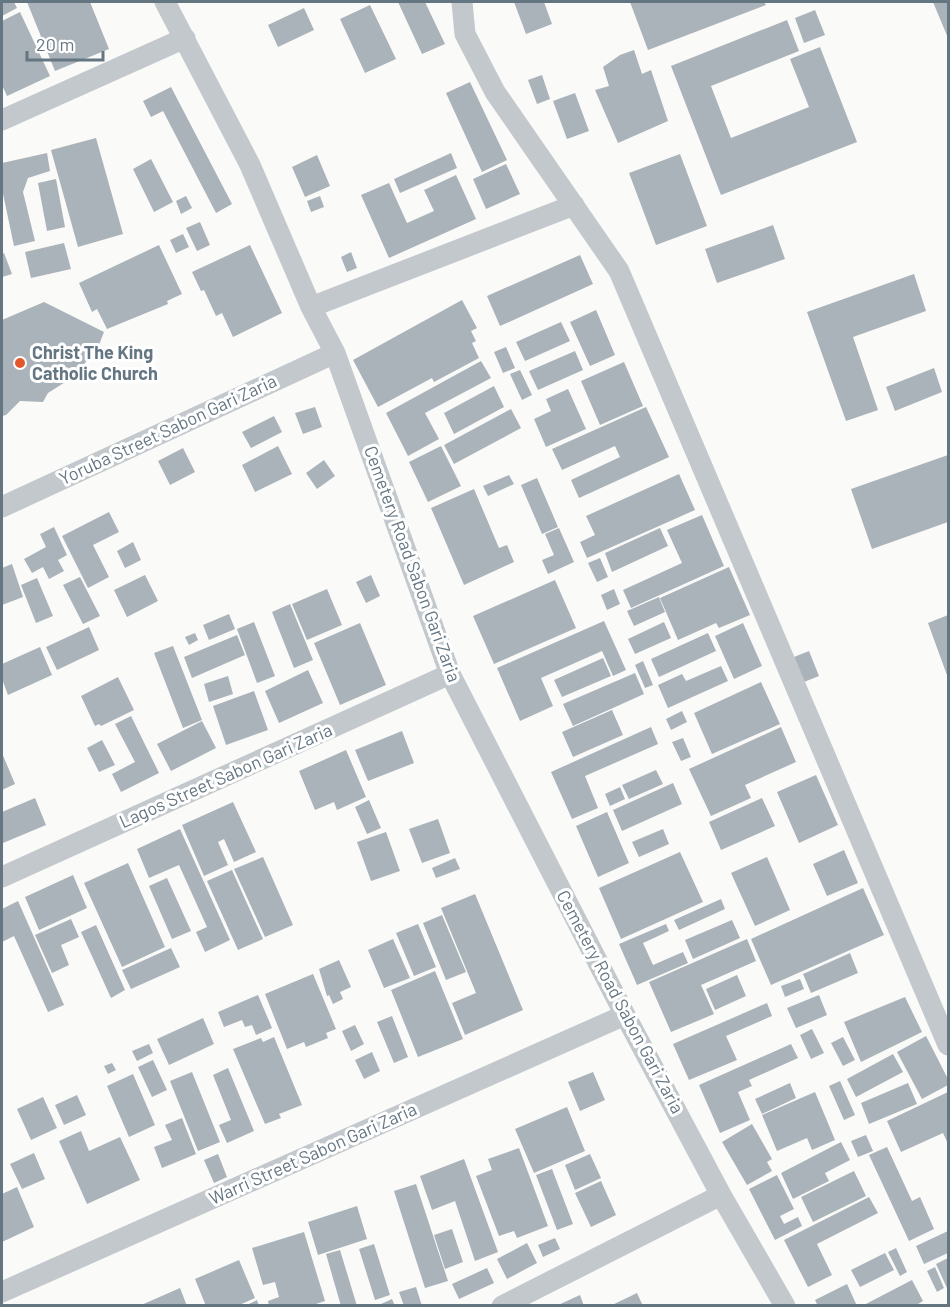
<svg xmlns="http://www.w3.org/2000/svg" width="950" height="1307" font-family="Barlow,sans-serif">
<rect width="100%" height="100%" fill="#fafaf8"/>
<path fill="#aab3b9" d="M2,2H14L17,8L2,16Z
M27,2H90L109,49L55,71Z
M398,2H425L445,44L422,54Z
M514,2H544L552,24L526,34Z
M630,2H764L766,5L648,50Z
M933,2H948V38Z
M370,5L396,59L365,73L340,19Z
M304,8L314,30L278,47L268,25Z
M815,10L825,35L804,43L795,18Z
M20,12L50,76L7,96L2,85V21Z
M787,20L799,51L711,86L731,138L809,107L790,59L820,47L857,142L721,195L671,66Z
M634,50L642,74L651,70L668,121L618,143L595,90L609,86L603,67L620,55Z
M542,75L550,99L537,104L528,80Z
M470,82L507,160L482,172L446,93Z
M171,87L232,204L216,213L163,111L151,117L143,101Z
M575,93L589,131L567,139L553,101Z
M96,138L123,234L78,247L51,150Z
M47,153L50,171L28,178L23,192L35,241L14,246L2,189V163Z
M451,153L457,168L400,193L394,179Z
M680,154L707,226L656,245L629,173Z
M317,155L330,186L305,197L292,167Z
M151,159L173,202L154,212L133,169Z
M506,164L520,194L486,209L473,179Z
M456,175L476,219L389,258L361,195L389,183L407,223L434,211L424,190Z
M56,179L65,227L47,231L38,183Z
M186,196L192,208L181,214L176,201Z
M320,196L324,207L311,212L307,201Z
M200,222L210,245L197,251L186,228Z
M773,225L785,259L717,283L705,249Z
M183,234L189,247L176,253L170,240Z
M64,243L71,269L31,278L25,252Z
M159,245L182,294L167,301L168,304L107,329L97,309L92,312L79,283Z
M250,245L282,313L233,337L222,313L216,316L204,290L201,291L192,272Z
M351,252L357,268L347,272L341,257Z
M4,253L12,274L2,277V254Z
M580,255L593,284L500,326L487,296Z
M914,274L926,311L853,337L878,410L846,421L807,312Z
M462,300L477,328L471,331L476,341L472,343L479,358L434,382L432,378L378,407L353,360Z
M44,302L104,332L95,355H89L81,372L48,393L43,402L20,401L6,415L2,416V320Z
M596,310L615,355L590,366L570,322Z
M561,322L570,341L525,361L516,342Z
M506,347L515,368L503,373L494,352Z
M575,351L583,370L538,390L529,371Z
M481,361L491,378L425,413L439,439L408,456L386,413Z
M624,362L643,406L600,425L581,381Z
M934,368L942,392L895,411L886,387Z
M520,370L532,395L522,400L510,374Z
M494,386L504,407L454,434L444,413Z
M568,389L586,429L546,447L534,419L551,411L546,399Z
M315,407L322,427L303,434L295,413Z
M646,407L669,457L579,498L571,480L620,457L615,446L562,470L552,449Z
M511,409L521,428L454,464L444,445Z
M274,416L282,432L251,448L242,432Z
M278,446L292,474L255,492L242,465Z
M441,446L461,486L428,502L409,462Z
M183,448L195,472L170,485L158,461Z
M948,455V522L872,549L851,489Z
M324,460L335,476L317,489L306,473Z
M679,474L695,510L587,558L580,542L595,535L586,516Z
M509,475L514,484L488,496L483,486Z
M537,478L558,527L542,534L521,485Z
M474,489L499,548L507,545L514,562L464,585L431,508Z
M109,512L119,532L93,545L109,577L88,588L62,536Z
M702,515L724,566L631,608L623,590L682,563L667,530Z
M54,527L67,555L58,560L64,571L49,579L43,567L32,573L24,559L46,547L40,534Z
M559,528L574,562L548,574L542,560L554,555L545,534Z
M660,528L668,546L612,572L605,553Z
M133,542L141,560L125,568L117,551Z
M600,558L608,577L597,582L588,563Z
M12,564L23,597L2,605V568Z
M729,567L750,615L719,628L716,623L678,640L660,598Z
M145,575L158,601L127,617L114,590Z
M371,575L380,596L366,603L356,582Z
M80,577L100,616L83,624L63,585Z
M37,578L53,616L36,623L21,585Z
M555,580L576,628L494,664L473,616Z
M327,589L342,625L307,640L292,604Z
M614,589L620,604L607,610L601,595Z
M659,597L665,612L634,626L627,611Z
M290,604L313,660L294,668L272,612Z
M229,614L235,629L209,640L203,625Z
M948,615V678L928,623Z
M604,621L626,670L613,676L602,651L541,678L553,706L520,721L497,668Z
M254,622L275,676L257,683L237,629Z
M664,622L671,638L635,654L628,639Z
M360,623L386,685L340,705L314,643Z
M743,623L762,666L734,679L715,636Z
M89,627L99,650L57,670L46,647Z
M195,633L198,640L189,645L185,637Z
M708,633L716,651L659,677L651,659Z
M237,635L245,655L192,678L184,657Z
M173,646L202,720L183,728L154,653Z
M40,647L52,675L8,695L2,679V664Z
M809,651L819,676L804,682L794,657Z
M603,658L611,676L562,697L554,680Z
M643,661L653,685L645,688L635,665Z
M721,666L728,681L668,708L658,685L682,674L686,681Z
M308,670L323,703L279,723L265,691Z
M635,673L644,694L573,726L563,704Z
M228,676L233,694L209,702L204,684Z
M118,677L134,710L101,726L99,724L95,726L81,696Z
M761,682L780,724L712,754L694,713Z
M254,691L268,730L226,745L213,706Z
M612,710L623,735L573,757L562,732Z
M682,711L687,722L671,730L666,719Z
M131,716L159,773L121,792L112,774L135,762L115,724Z
M202,721L216,748L171,771L157,744Z
M651,727L658,744L585,776L598,808L572,819L551,772Z
M781,727L796,762L745,785L751,798L711,816L689,769Z
M402,731L414,763L368,781L355,750Z
M683,738L691,757L681,761L672,742Z
M102,740L115,765L99,772L87,748Z
M346,750L366,797L337,810L334,802L315,810L299,771Z
M2,753L15,784L2,790Z
M656,770L663,784L629,799L622,785Z
M816,775L838,825L799,843L777,792Z
M673,783L682,804L622,831L613,810Z
M620,787L625,799L610,806L605,794Z
M35,798L46,825L3,843L2,812Z
M762,798L775,826L721,850L709,822Z
M369,800L381,828L367,834L355,807Z
M233,802L256,852L234,862L224,839L218,842L228,865L204,876L182,825Z
M607,812L629,863L598,877L576,826Z
M438,819L450,853L422,863L409,829Z
M180,829L230,940L205,952L196,932L207,927L179,865L149,878L137,849Z
M663,829L669,844L639,857L632,842Z
M386,832L400,871L371,881L357,842Z
M844,850L858,883L827,896L813,864Z
M680,852L703,902L621,939L599,888Z
M263,857L293,925L265,937L234,869Z
M767,857L790,910L755,926L731,873Z
M455,858L460,869L436,878L432,868Z
M128,863L165,947L122,967L84,883Z
M232,870L263,939L238,950L207,881Z
M73,875L87,908L39,930L25,897Z
M167,878L191,931L172,939L149,886Z
M863,888L884,935L771,985L751,939Z
M475,894L523,1010L465,1035L452,1003L476,993L441,908Z
M721,899L725,909L679,930L674,920Z
M18,901L64,1005L48,1012L14,936L2,942V909Z
M442,915L466,972L446,980L423,923Z
M71,919L79,937L61,945L69,965L52,973L35,935Z
M732,920L740,938L693,959L685,940Z
M418,924L436,967L414,976L396,933Z
M666,924L669,931L643,943L653,965L683,952L688,963L637,985L619,944Z
M96,925L125,990L111,998L81,932Z
M393,939L410,978L384,988L368,950Z
M747,939L756,961L701,985L714,1014L671,1032L649,982Z
M171,948L180,967L131,989L122,970Z
M850,953L858,973L811,993L803,974Z
M339,960L351,987L340,992L343,999L333,1004L329,995L327,996L319,969Z
M435,971L463,1039L418,1057L391,990Z
M313,974L336,1029L326,1033L328,1038L306,1047L304,1042L287,1049L265,994Z
M737,975L746,996L715,1010L706,989Z
M800,979L804,989L785,997L781,986Z
M258,995L272,1028L256,1035L252,1025L245,1027L242,1020L224,1027L218,1012Z
M819,995L827,1015L796,1028L787,1008Z
M905,997L922,1032L861,1062L844,1022Z
M767,1003L772,1016L726,1036L737,1060L689,1080L673,1044Z
M392,1016L408,1057L394,1063L377,1022Z
M203,1018L214,1044L169,1065L157,1039Z
M355,1025L364,1044L351,1051L342,1031Z
M812,1029L824,1053L811,1059L800,1035Z
M926,1036L948,1079V1085L922,1099L897,1052Z
M274,1037L302,1105L279,1114L281,1118L265,1124L233,1049L261,1038L263,1042Z
M843,1037L855,1060L843,1066L831,1043Z
M149,1044L153,1053L137,1061L132,1051Z
M791,1044L798,1058L749,1080L752,1086L738,1092L750,1120L720,1133L699,1085Z
M372,1052L380,1071L364,1079L355,1060Z
M893,1054L903,1072L856,1097L847,1079Z
M153,1060L167,1090L152,1097L138,1067Z
M112,1063L116,1070L108,1074L104,1066Z
M228,1068L254,1131L227,1143L219,1125L231,1120L213,1075Z
M192,1072L220,1142L198,1151L170,1081Z
M593,1072L605,1100L580,1111L568,1082Z
M133,1074L155,1125L129,1137L107,1086Z
M840,1081L855,1115L844,1120L829,1086Z
M790,1083L796,1098L762,1114L755,1099Z
M908,1083L917,1104L869,1124L861,1103Z
M815,1092L835,1140L812,1150L807,1138L777,1151L762,1115Z
M948,1092V1144L943,1133L901,1152L887,1121Z
M77,1095L86,1115L64,1125L55,1105Z
M43,1097L57,1128L31,1140L17,1109Z
M567,1107L585,1151L534,1173L515,1129Z
M182,1118L196,1154L162,1168L154,1147L172,1140L165,1125Z
M752,1124L772,1159L767,1162L772,1171L747,1185L722,1142Z
M81,1131L89,1151L120,1137L140,1180L87,1204L59,1141Z
M866,1135L873,1151L858,1157L851,1141Z
M841,1142L850,1160L825,1173L829,1181L793,1199L781,1173Z
M887,1147L912,1201L920,1197L934,1229L909,1241L869,1155Z
M519,1148L548,1226L517,1238L514,1231L499,1236L476,1176L492,1170L488,1159Z
M34,1153L45,1179L22,1189L10,1164Z
M218,1154L227,1177L214,1183L204,1160Z
M590,1154L601,1178L575,1190L565,1165Z
M464,1159L498,1252L475,1261L455,1201L432,1210L420,1176Z
M552,1169L573,1224L557,1230L536,1175Z
M854,1171L866,1196L813,1222L801,1197Z
M777,1175L794,1209L780,1216L784,1224L798,1217L802,1226L775,1240L749,1189Z
M601,1181L616,1215L591,1227L575,1193Z
M416,1184L448,1281L425,1288L394,1191Z
M17,1187L34,1227L2,1242V1194Z
M869,1197L878,1213L817,1244L832,1275L808,1287L784,1240Z
M357,1206L367,1239L318,1255L308,1222Z
M452,1229L463,1262L445,1269L434,1235Z
M948,1231V1253L924,1264L916,1246Z
M304,1232L325,1301L310,1306H269L268,1301L279,1297L275,1282L263,1285L252,1248Z
M555,1238L560,1249L543,1257L538,1245Z
M527,1243L537,1263L507,1279L497,1259Z
M374,1244L390,1295L375,1300L359,1249Z
M896,1248L907,1272L900,1276L888,1252Z
M340,1250L357,1306H341L326,1254Z
M885,1253L894,1270L860,1287L851,1270Z
M948,1258V1287L947,1288L936,1264Z
M239,1260L255,1298L237,1306H206L195,1279Z
M935,1267L944,1288L937,1292L927,1271Z
M487,1268L494,1283L459,1299L452,1284Z
M912,1280L923,1301L915,1306H862Z
M847,1284L857,1306H818L815,1300Z
M416,1287L422,1306H404L399,1292Z
M180,1288L187,1306H139Z
M637,1293L643,1306H610Z
M580,1295L584,1306H556Z
M392,1299L395,1306H381V1304Z
M257,1300L259,1306H245Z"/>
<g fill="none" stroke-linecap="round" stroke-linejoin="round">
<path stroke="#c3c8cc" stroke-width="21" d="M165,2L250,165L311,307L335,353L450,674L625,1015L721,1195L785,1306
M462,2L465,34L495,92L619,271L948,1045
M2,120L185,38
M311,307L574,205
M2,507L335,353
M2,877L450,674
M2,1292L625,1015
M502,1306L721,1195"/>
</g>
<circle fill="#e4572e" stroke="#fff" stroke-width="2" cx="20" cy="363" r="6"/>
<g text-anchor="middle" stroke-width="6" stroke-linejoin="round" paint-order="stroke">
<g font-size="18" font-weight="bold" fill="#657683" stroke="#fff" text-anchor="start">
<text x="32" y="359">Christ The King<tspan x="32" dy="21">Catholic Church</tspan></text>
</g>
<g font-size="18" fill="#657683" stroke="#fff">
<text transform="translate(168 430) rotate(-25)" y="6">Yoruba Street Sabon Gari Zaria</text>
<text transform="translate(412 564) rotate(70)" y="6">Cemetery Road Sabon Gari Zaria</text>
<text transform="translate(226 776) rotate(-24)" y="6">Lagos Street Sabon Gari Zaria</text>
<text transform="translate(620 1002) rotate(62)" y="6">Cemetery Road Sabon Gari Zaria</text>
<text transform="translate(313 1154) rotate(-24)" y="6">Warri Street Sabon Gari Zaria</text>
</g>
</g>
<rect width="950" height="1307" fill="none" stroke="#657683" stroke-width="6"/>
<path d="M27 51v9h76v-9" fill="none" stroke="#657683" stroke-width="3"/>
<text x="36" y="51" font-size="18" fill="#657683" stroke="#ffffff" stroke-width="4.5" paint-order="stroke">20 m</text>
</svg>
